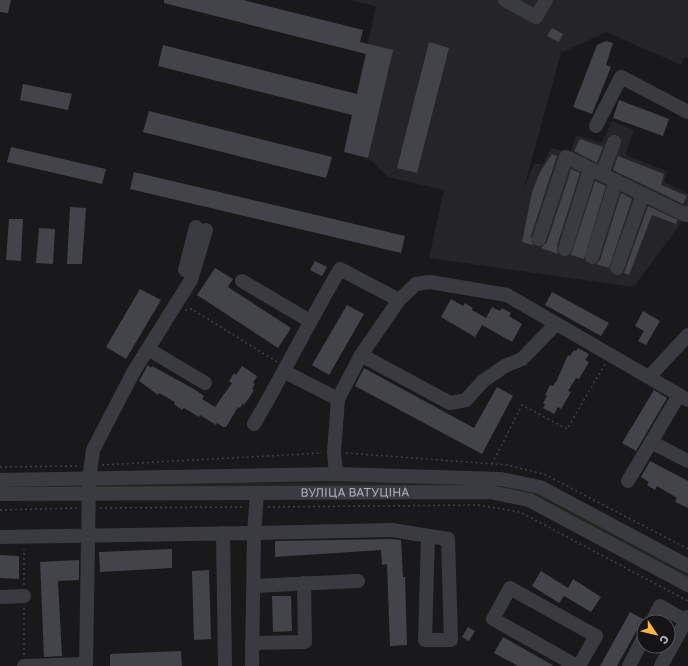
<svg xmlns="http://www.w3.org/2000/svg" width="688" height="666" font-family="'Golos Text',sans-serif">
<rect width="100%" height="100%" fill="#19191c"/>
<path fill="#252529" d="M349,0H688V58L685,57L681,65L606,32L561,53L523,191L534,164H543L551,148L571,152L576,135L602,143L612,121L634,130L625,155L667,171L664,182L688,194V213L634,287L429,258L444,190L388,177L368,158L344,152L376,6Z"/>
<path fill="#1f2720" d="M466,481L531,490L688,573V578L528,494L0,489V485Z"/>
<path fill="#434449" d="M0,0H11L8,13L0,12Z
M164,0H243L363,30L360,42L393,50L368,158L344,152L352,115L158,66L163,45L357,94L366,54L164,3Z
M552,28L563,34L559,42L547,36Z
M606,41L613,43L606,65L611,67L592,114L573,107L597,45Z
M429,42L449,48L417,173L397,168Z
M23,84L72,94L68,110L20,100Z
M619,100L669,119L663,136L613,118Z
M149,111L332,157L326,178L143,132Z
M580,139L603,147L597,163L574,151Z
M11,147L106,169L102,184L7,162Z
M552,154L557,156L531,236L533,245L522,242L532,192L540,172Z
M618,156L664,174L661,185L687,196L683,204L613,170Z
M571,169L580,173L557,246L558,254L541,248L547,242Z
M134,172L405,236L401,253L130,189Z
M595,181L606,186L584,259L571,255Z
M621,193L632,199L609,268L596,264L600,260Z
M648,206L678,220L676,224L652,215L629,275L624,273Z
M70,207L86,208L82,264H67Z
M9,219H23L21,261L6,260Z
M39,228L55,229L53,264L36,263Z
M315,261L327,267L322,276L310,270Z
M215,268L233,279L228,287L291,328L278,348L197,295Z
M140,289L161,300L126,359L106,347Z
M552,292L609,323L601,336L545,305Z
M451,299L463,306L465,303L473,308L472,310L486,318L492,307L500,311L502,308L511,313L509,316L522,324L512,342L482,325L475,337L441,317Z
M347,305L364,314L329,375L312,365Z
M643,311L660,321L646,345L638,341L644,331L635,326Z
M578,348L589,354L585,360L589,362L579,379L576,378L568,391L571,392L561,409L558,407L554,414L543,408L545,404L543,403L547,396L545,395L550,385L553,386L557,380L568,355L570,356L574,350L576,351Z
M148,365L151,368L152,366L194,389L204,396L202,399L215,407L232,383L229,381L234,373L236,375L242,366L257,376L253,383L255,384L252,389L254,390L249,398L244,405L243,403L240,408L238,407L226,427H223L217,423L216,425L200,415L199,417L184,408L182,410L174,404L175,402L159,393L158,395L139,381Z
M364,368L474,428L497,387L513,396L482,454L355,386Z
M654,390L667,398L636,451L622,443Z
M650,461L688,481V508L675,502L677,498L657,486L655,490L647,485L649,482L641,477Z
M391,539L401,540L403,577H405L407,645L390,646L387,564L382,565L381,550L275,557V541Z
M172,549V568L100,572L99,552Z
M0,555L19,556V579L0,578Z
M79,560V580L58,581L62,656L44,657L40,562Z
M209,570L211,639L194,640L192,571Z
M541,571L568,588L573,579L601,597L591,612L564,596L559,603L532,586Z
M272,596H291L292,631L273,632Z
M630,612L643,619L617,666H600Z
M468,627L475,631L469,641L462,637Z
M503,637L554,666H518L494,653Z
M181,651L182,666H110V654Z"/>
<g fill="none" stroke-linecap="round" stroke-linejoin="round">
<path stroke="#404248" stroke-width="1.5" stroke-dasharray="2 3" stroke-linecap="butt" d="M185,310L192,309L277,362
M346,453L507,465L544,474L688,549
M492,464L522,405L567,429L605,364
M102,465L322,453
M0,467L78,466
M268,507L478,505L520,512L688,601
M100,508L244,507
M0,510L78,508
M24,585V549
M24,655V607"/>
<g stroke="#3a3b41" stroke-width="14">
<path d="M505,0L536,17L546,0"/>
<path d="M596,126L621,77L688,112"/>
<path d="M602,174L614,142"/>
<path d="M539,239L566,157L686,215L688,213"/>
<path d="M565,249L590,169"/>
<path d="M592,257L616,181"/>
<path d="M617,268L643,194"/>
<path d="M185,270L196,227"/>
<path d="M242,281L310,321"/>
<path d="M148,349L205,383"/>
<path d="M361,355L450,403L466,400L483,381L505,366L522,359L556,324"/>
<path d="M285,372L338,399"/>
<path d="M649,377L688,335"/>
<path d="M254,424C284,373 310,320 340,269L399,300L416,284L430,282L507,295L688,400"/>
<path d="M651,442L688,461"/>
<path d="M336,474L334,452L338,399L361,355L399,300"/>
<path d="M0,480L336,474L501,479L540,487L688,566"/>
<path d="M628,481L679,395"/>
<path d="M257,493L254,533L392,530L448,539L451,640H425L428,536"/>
<path id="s1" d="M0,494L490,492L529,500L688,585"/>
<path d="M223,533L225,666"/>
<path d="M0,537L254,533L252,666"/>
<path d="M254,586L358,581"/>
<path d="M0,597L24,596"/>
<path d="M652,622L660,606L688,622"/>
<path d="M252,643L305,642L304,583"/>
<path d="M24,666L86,664"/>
<path d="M86,666L89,480L93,450L134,371L191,280L206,230"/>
<path d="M577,666L493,619L510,588L596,636L579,666"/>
<path d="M629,666L644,637"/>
<path d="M661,666L688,617"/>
</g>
</g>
<g text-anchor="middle" stroke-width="3.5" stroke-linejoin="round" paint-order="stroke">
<g font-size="12" fill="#abb0bc" stroke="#141417">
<text dy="4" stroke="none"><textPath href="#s1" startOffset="355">ВУЛІЦА ВАТУЦІНА</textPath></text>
</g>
</g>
<g transform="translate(656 634) rotate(125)"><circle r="19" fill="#141417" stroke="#505259"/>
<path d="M0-3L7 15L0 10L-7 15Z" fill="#feb82f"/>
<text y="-6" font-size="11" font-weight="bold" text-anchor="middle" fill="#abb0bc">С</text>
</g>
</svg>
